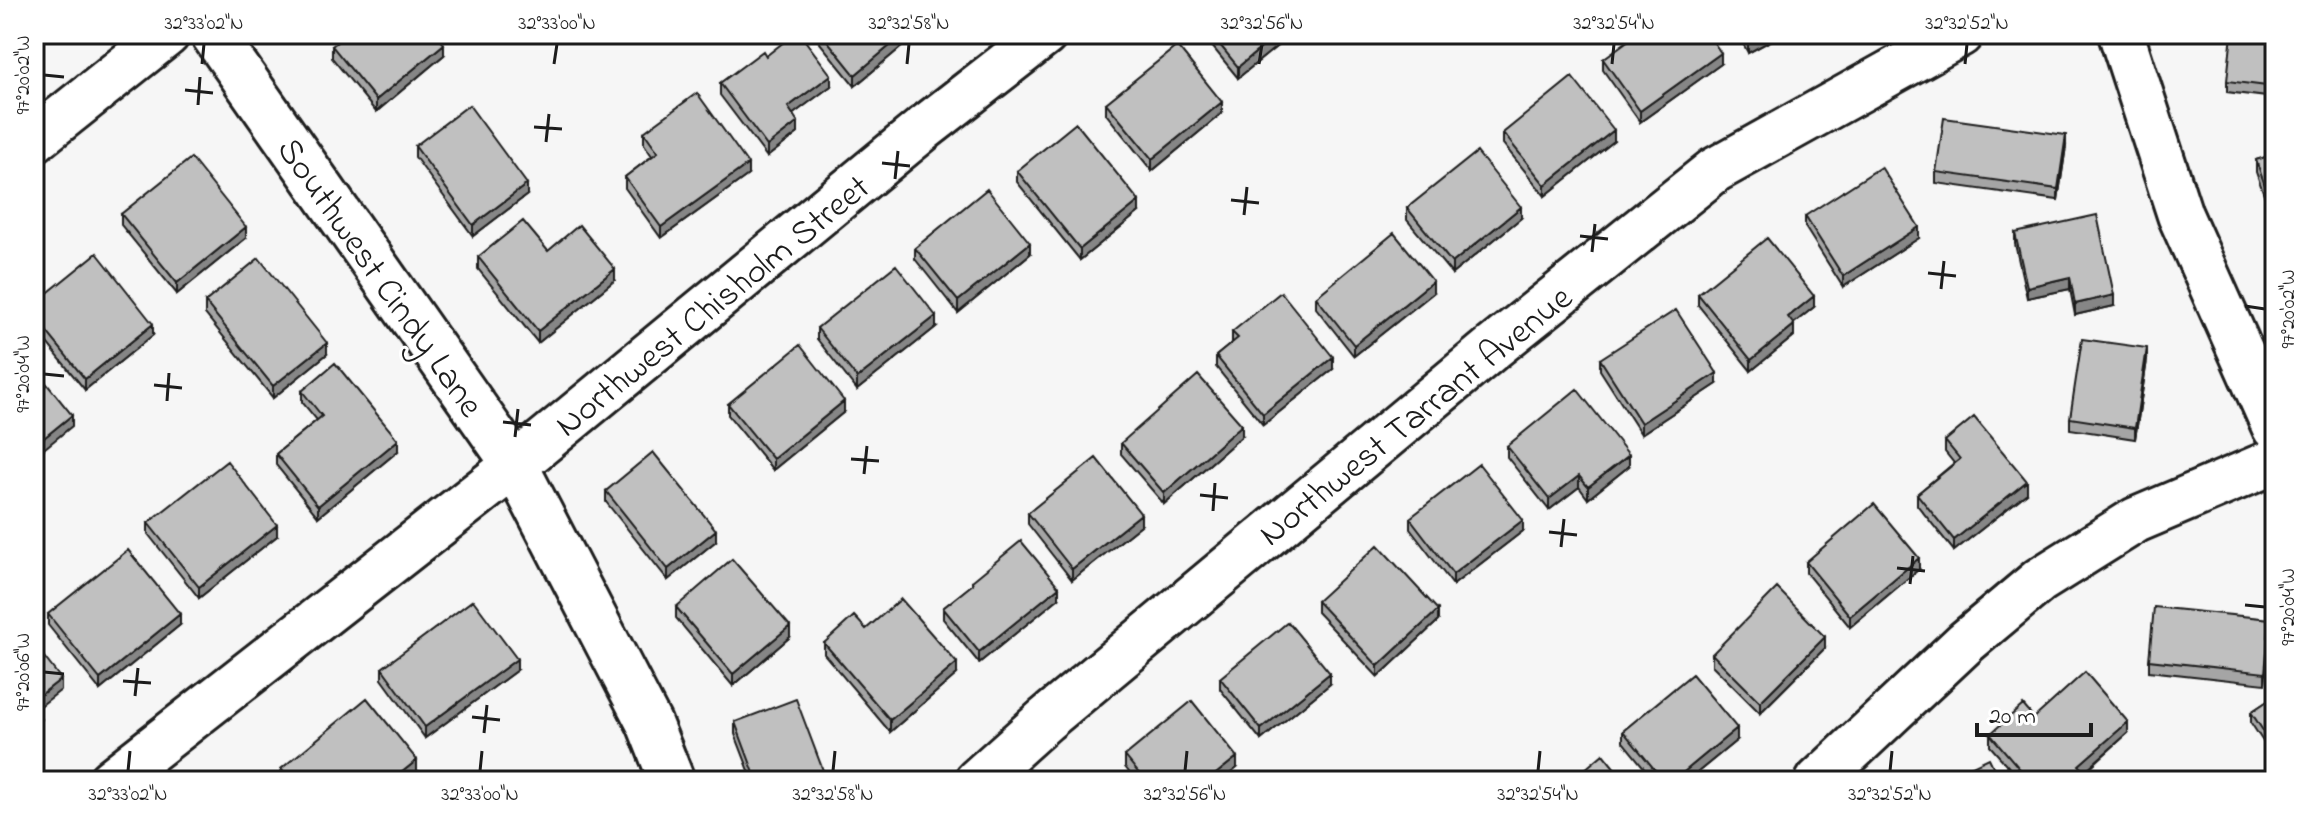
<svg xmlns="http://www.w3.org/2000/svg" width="2309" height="815" font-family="'Indie Flower',sans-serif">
<rect width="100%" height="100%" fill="#f6f6f6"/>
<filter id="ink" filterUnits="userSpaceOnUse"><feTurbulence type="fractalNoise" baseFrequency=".0125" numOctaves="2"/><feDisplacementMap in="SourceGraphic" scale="16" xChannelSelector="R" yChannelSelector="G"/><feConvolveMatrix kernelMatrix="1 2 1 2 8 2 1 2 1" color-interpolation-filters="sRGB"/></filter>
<g filter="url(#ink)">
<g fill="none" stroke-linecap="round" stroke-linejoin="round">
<defs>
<path id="minor" d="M213,34L515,465L649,723L672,781
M2121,34L2180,215L2275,428
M111,781L515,465L923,129L1045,34
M977,781L1045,720L1490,350L1715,170L1960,34
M1818,781L1966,642L2040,580L2136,520L2275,461"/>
<path id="major" d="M34,140L167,34"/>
</defs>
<use href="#minor" stroke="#1c1c1c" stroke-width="50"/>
<use href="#major" stroke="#1c1c1c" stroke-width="50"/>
<use href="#minor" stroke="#fff" stroke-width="44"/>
<use href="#major" stroke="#fff" stroke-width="44"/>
</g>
<path fill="#a5a5a5" stroke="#1c1c1c" stroke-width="2" d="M815,34H917L855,86L815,37Z
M1202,34H1292L1238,78Z
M1738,34H1783L1748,53Z
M2275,34V98L2227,92V81Z
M332,46L444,55L376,112L332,58Z
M766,56L831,86L793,114L798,133L767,157L720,95V83Z
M1603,59L1721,64L1640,122L1603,70Z
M1106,103L1222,113L1152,171L1106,114Z
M644,132L748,175L661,238L625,188V177L652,156L644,144Z
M1503,133L1614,141L1545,196L1503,144Z
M415,146L527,195L473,236L415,157Z
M2066,146L2058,200L1936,183V172Z
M2275,154V225L2256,172V160Z
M1017,171L1139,212L1080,260L1017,182Z
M1407,208L1521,218L1452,274L1407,220Z
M121,214L246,238L177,294L121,225Z
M1805,216L1919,238L1843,287L1805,227Z
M2015,233L2114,306L2075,315L2070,289L2027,298L2015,244Z
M915,248L1030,254L958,313L915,259Z
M548,251L615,280L538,343L478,269V257Z
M1433,293L1354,356L1316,308V297Z
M1698,294L1814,307L1793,324L1794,336L1751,371L1698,305Z
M205,302L327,354L273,398L205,314Z
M34,304L153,335L85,390L34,327Z
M936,327L857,390L817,339V328Z
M1232,332L1333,369L1263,425L1216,367V356L1232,343Z
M1600,359L1717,384L1641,434L1600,370Z
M2147,360L2135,439L2070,429V418Z
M302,391L398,451L318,517L276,465V454L317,420L302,402Z
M728,404L844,412L773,470L728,415Z
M1242,436L1164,504L1121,454V443Z
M1945,441L2027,493L1954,551L1917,505V494L1954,463L1945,452Z
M1507,446L1629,466L1588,499L1579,487L1549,510L1507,457Z
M606,491L716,541L668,580L606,502Z
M1028,513L1141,525L1072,580L1028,524Z
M1410,518L1523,531L1453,585L1410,529Z
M148,523L277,536L199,598L148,534Z
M1806,562L1919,569L1850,627L1806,573Z
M972,581L1059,598L979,663L943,619V608L972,585Z
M1317,601L1438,621L1378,677L1317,612Z
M676,607L790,637L733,686L676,618Z
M48,614L180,625L100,690L48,625Z
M866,629L957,674L890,732L824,654V643Z
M2270,631L2265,684L2149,671V660Z
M1825,648L1760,713L1712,665V654Z
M382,668L517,670L425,738L382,679Z
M1220,678L1330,684L1261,740L1220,689Z
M2275,696V760L2251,723V712Z
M2034,718L2128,733L2085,772L2093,781H2021L1990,746V734Z
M735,722L827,781H753L735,734Z
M1623,731L1737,740L1687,781H1655L1623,742Z
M1125,756L1237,768L1221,781H1136L1125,767Z
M281,769L417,771L405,781H282Z"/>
<path fill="#868686" stroke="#1c1c1c" stroke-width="2" d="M904,34H917L855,86V75Z
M1278,34H1292L1238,78V67Z
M1762,34H1783L1748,53V42Z
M444,44V55L376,112V100Z
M1721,53V64L1640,122V111Z
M831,75V86L788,118V107Z
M1222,102V113L1152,171V159Z
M798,122V133L767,157V146Z
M1614,130V141L1545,196V185Z
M2066,135V146L2058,200V189Z
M748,164V175L661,238V227Z
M527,184V195L473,236V225Z
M1139,201V212L1080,260V249Z
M1521,207V218L1452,274V263Z
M246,227V238L177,294V283Z
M1919,227V238L1843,287V276Z
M1030,243V254L958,313V301Z
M615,269V280L538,343V331Z
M2070,277V289L2027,298V287Z
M1433,281V293L1354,356V345Z
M2114,295V306L2075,315V304Z
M1814,296V307L1788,328V317Z
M936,316V327L857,390V378Z
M153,324V335L85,390V379Z
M1794,325V336L1751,371V360Z
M327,343V354L273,398V386Z
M2147,348V360L2135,439V428Z
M1333,357V369L1263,425V414Z
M1717,373V384L1641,434V423Z
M844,401V412L773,470V459Z
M72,415V426L34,457V446Z
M1242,425V436L1164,504V493Z
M398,440V451L318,517V506Z
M1629,455V466L1588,499V487Z
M1579,476V487L1549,510V499Z
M2027,481V493L1954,551V540Z
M1141,514V525L1072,580V569Z
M1523,520V531L1453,585V574Z
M277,525V536L199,598V587Z
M716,530V541L668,580V569Z
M1919,558V569L1850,627V616Z
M1059,587V598L979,663V652Z
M1438,610V621L1378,677V666Z
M180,614V625L100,690V679Z
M2270,619V631L2265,684V673Z
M790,626V637L733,686V674Z
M1825,637V648L1760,713V702Z
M517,659V670L425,738V727Z
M957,663V674L890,732V720Z
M1330,673V684L1261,740V729Z
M61,679V690L34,711V700Z
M41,720V732L34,737V726Z
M2128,722V733L2079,776V765Z
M1737,728V740L1687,781H1673Z
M1237,757V768L1221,781H1207Z
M417,760V771L405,781H391Z"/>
<path fill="#c0c0c0" stroke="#1c1c1c" stroke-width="2" d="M347,34H436L444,44L376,100L332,46Z
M794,34H800L831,75L788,107L798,122L767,146L720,83L763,51L766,56Z
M822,34H904L855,75Z
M1211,34H1278L1238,67Z
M1637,34H1708L1721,53L1640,111L1603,59Z
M1744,34H1762L1748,42Z
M2232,34H2275V87L2227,81Z
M1177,46L1222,102L1152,159L1106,103Z
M1572,77L1614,130L1545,185L1503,133Z
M697,93L748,164L661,227L625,177L658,152L644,132Z
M469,105L527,184L473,225L415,146Z
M1944,118L2066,135L2058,189L1936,172Z
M1076,123L1139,201L1080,249L1017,171Z
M1477,152L1521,207L1452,263L1407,208Z
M2275,154V214L2256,160Z
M191,158L246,227L177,283L121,214Z
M1881,167L1919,227L1843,276L1805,216Z
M987,189L1030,243L958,301L915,248Z
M2097,215L2114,295L2075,304L2070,277L2027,287L2015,233Z
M523,221L548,251L579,225L615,269L538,331L478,257Z
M1394,233L1433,281L1354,345L1316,297Z
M1767,238L1814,296L1788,317L1794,325L1751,360L1698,294Z
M97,253L153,324L85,379L34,316V304Z
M259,258L327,343L273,386L205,302Z
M896,265L936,316L857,378L817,328Z
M1281,292L1333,357L1263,414L1216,356L1238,338L1232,332Z
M1676,310L1717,373L1641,423L1600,359Z
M2082,339L2147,348L2135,428L2070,418Z
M800,345L844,401L773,459L728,404Z
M335,363L398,440L318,506L276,454L322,416L302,391Z
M34,368L72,415L34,446Z
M1198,375L1242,425L1164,493L1121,443Z
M1577,389L1629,455L1588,487L1579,476L1549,499L1507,446Z
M1974,417L2027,481L1954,540L1917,494L1960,459L1945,441Z
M653,452L716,530L668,569L606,491Z
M1096,458L1141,514L1072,569L1028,513Z
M227,461L277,525L199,587L148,523Z
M1479,464L1523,520L1453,574L1410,518Z
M1874,504L1919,558L1850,616L1806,562Z
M1021,541L1059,587L979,652L943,608L973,584L972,581Z
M1378,545L1438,610L1378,666L1317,601Z
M128,550L180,614L100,679L48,614Z
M732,559L790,626L733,674L676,607Z
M1777,588L1825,637L1760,702L1712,654Z
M901,599L957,663L890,720L824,643L854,616L866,629Z
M473,600L517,659L425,727L382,668Z
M2154,607L2270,619L2265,673L2149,660Z
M1288,622L1330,673L1261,729L1220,678Z
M34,644L61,679L34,700Z
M2085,672L2128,722L2079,765L2093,781H2030L1990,734L2023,705L2034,718Z
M1692,674L1737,728L1673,781H1664L1623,731Z
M2275,696V749L2251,712Z
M367,698L417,760L391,781H291L281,769Z
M796,699L827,781H757L735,722Z
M1192,701L1237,757L1207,781H1145L1125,756Z
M34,711L41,720L34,726Z
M1603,754L1625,781H1571Z
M1989,758L2000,781H1941Z"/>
</g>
<path fill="none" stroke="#1c1c1c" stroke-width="3" d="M202,64L204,44M554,64L557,44M907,64L909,44M1259,64L1262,44M1612,64L1614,44M1965,64L1967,44M44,75L64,77M185,90L213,93M198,105L200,77M534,127L562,129M546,142L549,114M882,163L910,166M895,179L898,151M1231,200L1259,203M1244,215L1247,187M1580,236L1608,239M1592,252L1595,224M1928,273L1956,276M1941,289L1944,261M2245,306L2265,309M44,374L64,376M154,385L182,388M167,401L169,373M503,422L531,425M515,437L518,409M851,459L879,461M864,474L867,446M1200,495L1228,498M1213,511L1215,483M1549,532L1577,535M1561,547L1564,519M1897,568L1925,571M1910,584L1913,556M2245,605L2265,607M44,672L64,674M123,681L151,683M135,696L138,668M472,717L500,720M484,733L487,705M128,771L130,751M480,771L482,751M833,771L835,751M1185,771L1187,751M1538,771L1540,751M1890,771L1892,751"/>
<g text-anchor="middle" stroke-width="6" stroke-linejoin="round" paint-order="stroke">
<g font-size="36" fill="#1c1c1c" stroke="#fff">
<text transform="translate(382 276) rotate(55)" y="13">Southwest Cindy Lane</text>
<text transform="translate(711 304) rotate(-39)" y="13">Northwest Chisholm Street</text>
<text transform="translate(1414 414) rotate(-39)" y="13">Northwest Tarrant Avenue</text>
</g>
</g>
<rect width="2309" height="815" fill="none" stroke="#fff" stroke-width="88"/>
<path d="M1977 723v12h114v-12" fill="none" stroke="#1c1c1c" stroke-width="4"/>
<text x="1989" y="723" font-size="24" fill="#1c1c1c" stroke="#ffffff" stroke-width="6" paint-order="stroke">20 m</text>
<rect x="44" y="44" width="2221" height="727" fill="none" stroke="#1c1c1c" stroke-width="3"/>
<g font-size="20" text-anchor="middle" fill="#1c1c1c">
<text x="204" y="29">32°33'02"N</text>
<text x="557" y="29">32°33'00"N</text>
<text x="909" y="29">32°32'58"N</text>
<text x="1262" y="29">32°32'56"N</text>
<text x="1614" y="29">32°32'54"N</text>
<text x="1967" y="29">32°32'52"N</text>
<text transform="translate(22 75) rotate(-90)" y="7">97°20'02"W</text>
<text transform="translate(2287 309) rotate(-90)" y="7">97°20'02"W</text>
<text transform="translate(22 374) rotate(-90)" y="7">97°20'04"W</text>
<text transform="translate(2287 607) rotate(-90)" y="7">97°20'04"W</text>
<text transform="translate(22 672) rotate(-90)" y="7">97°20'06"W</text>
<text x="128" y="800">32°33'02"N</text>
<text x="480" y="800">32°33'00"N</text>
<text x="833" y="800">32°32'58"N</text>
<text x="1185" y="800">32°32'56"N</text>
<text x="1538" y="800">32°32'54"N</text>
<text x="1890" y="800">32°32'52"N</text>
</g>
</svg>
